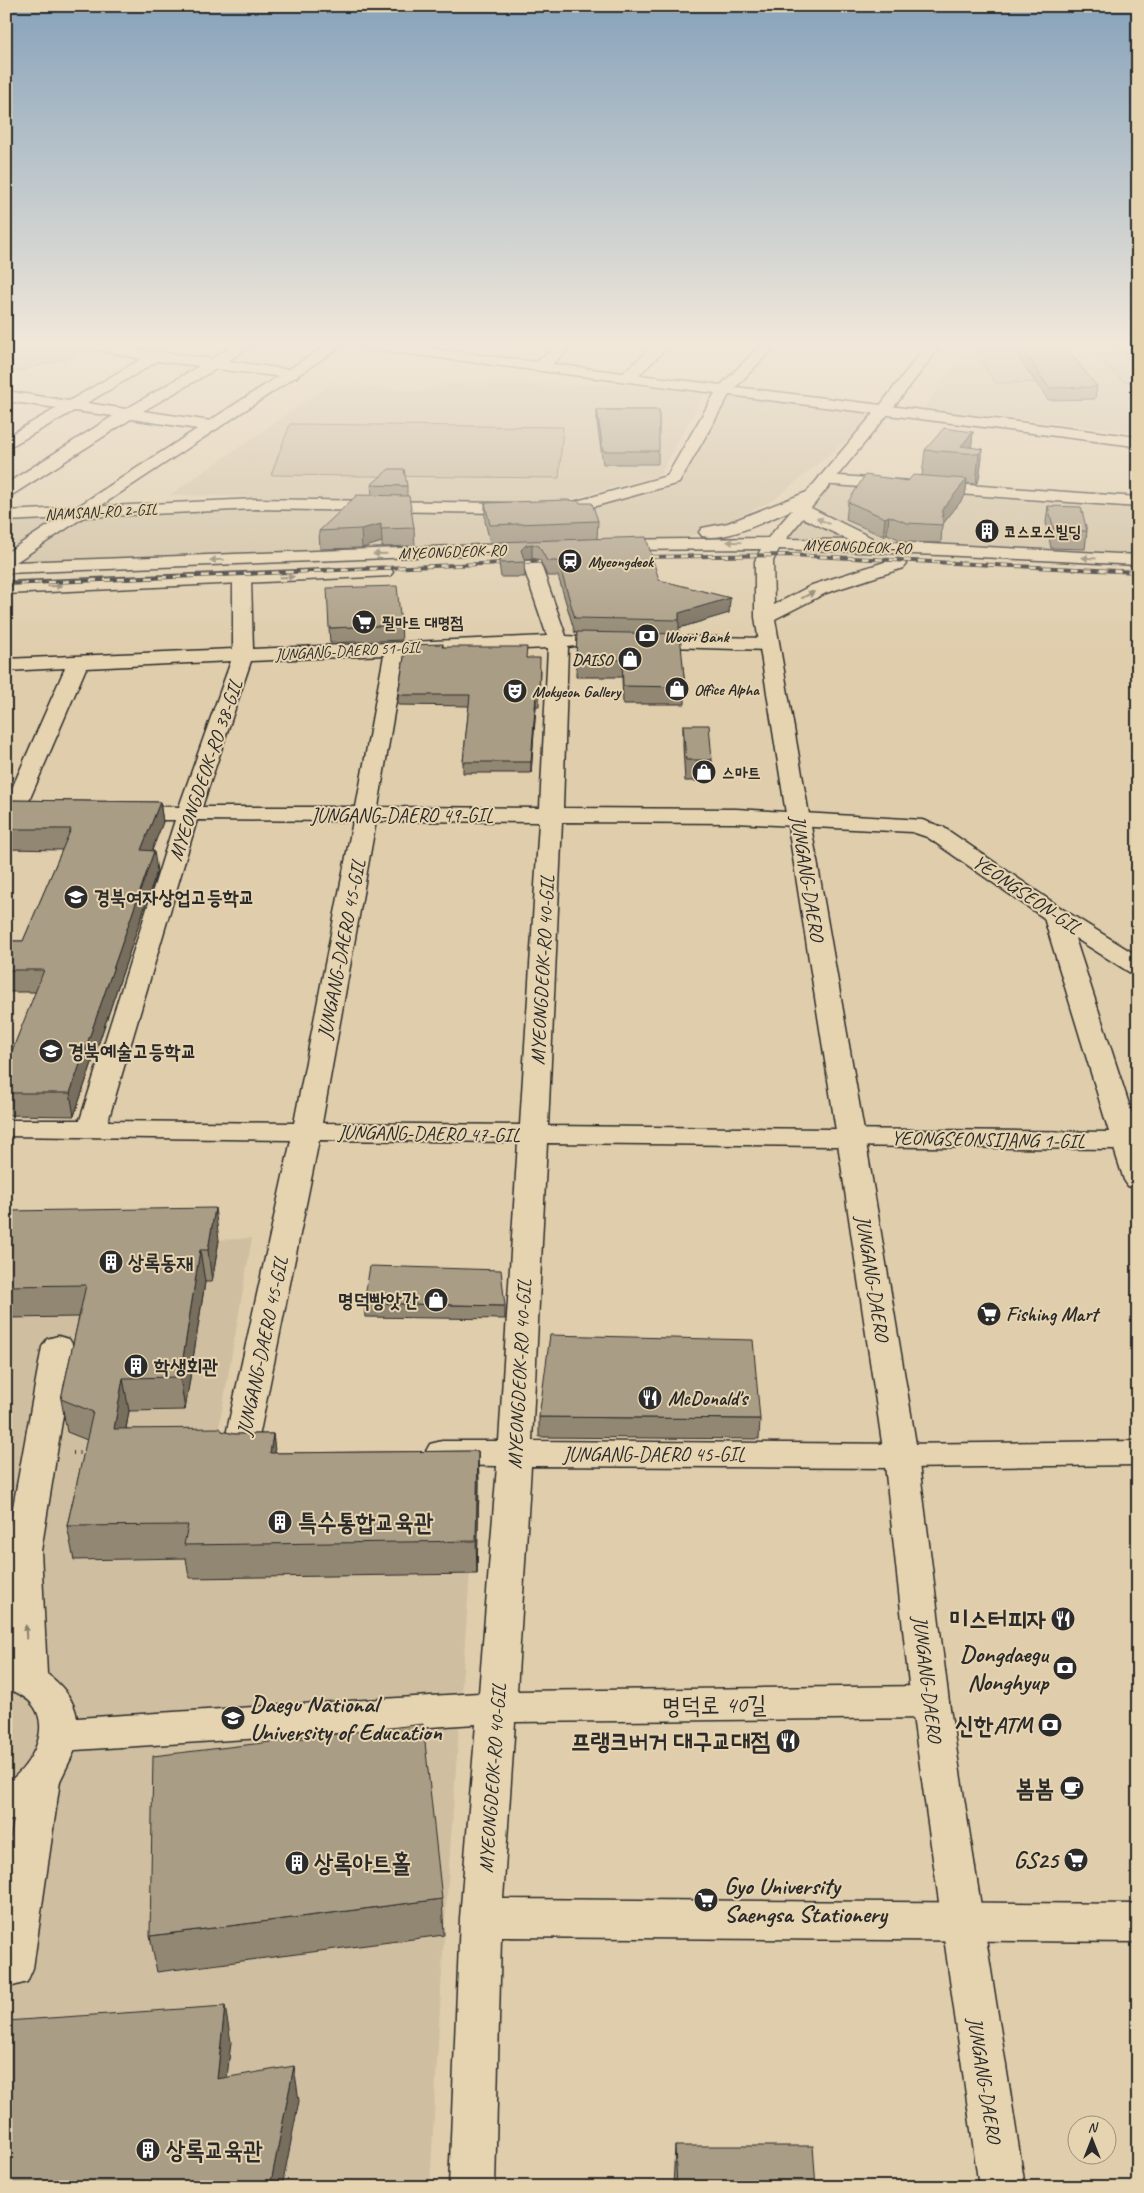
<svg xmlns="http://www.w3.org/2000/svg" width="1144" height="2193" font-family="Caveat,'Poor Story',sans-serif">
<rect width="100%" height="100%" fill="#dfcdac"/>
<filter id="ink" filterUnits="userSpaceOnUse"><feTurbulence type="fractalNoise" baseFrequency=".02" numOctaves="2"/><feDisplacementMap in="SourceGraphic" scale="10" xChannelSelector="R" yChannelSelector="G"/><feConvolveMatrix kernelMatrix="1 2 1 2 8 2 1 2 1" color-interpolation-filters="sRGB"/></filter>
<g filter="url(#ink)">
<path fill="#cfbfa0" d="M968,344H1138V432L924,409Z
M332,383L421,392L446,384L625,385L705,392L660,475L556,503L170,495Z
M724,390L884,410L775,499L707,532L657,543L6,572V515L255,504L567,509L673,479Z
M826,480L1138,502V562L773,543Z
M6,1233L219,1240L252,1238L206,1502L476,1489L444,1935L430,2187H6Z"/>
<path fill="#c0b296" stroke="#766e60" d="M6,344H91L92,345L71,358L6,374Z
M1059,350L1083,382L995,383L975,352Z
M1138,352V384L1123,381L1094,354Z
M290,424L563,427L559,478L271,475Z"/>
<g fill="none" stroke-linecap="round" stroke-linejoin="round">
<defs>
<path id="street" d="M84,344H112L153,352L160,350L167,353L211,359L236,344H254L228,361L292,370L297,371L299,374L297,377L292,378L216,369L143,411L211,421L217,423L219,426L217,429L211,431L131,419L12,495L6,496V484L113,416L74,411L6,449V437L57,408L6,401V391L69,401L141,359L86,347ZM158,361L199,366L126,409L87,403Z
M354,344H398L536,362L559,344H575L552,364L623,373L655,344H671L639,375L721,385L762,344H777L736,387L1130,436L1138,438V449L1127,445L729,395L679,483L567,514L255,509L6,521V511L255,499L566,504L667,476L715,393L361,348Z
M826,475L1138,497V507L820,484L818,480L820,476Z
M532,560L538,561L541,565L566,636L582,637L585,641L582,645L568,647L563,808L736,809L922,820L943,827L1064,910L1138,956V975L1129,972L1075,938L1138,1132V1189L1128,1186L1124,1180L1114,1149L547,1143L532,1441L901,1444L1138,1441V1465L901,1468L531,1466L517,1691L930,1686L943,1691L949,1702L943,1713L930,1718L515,1722L503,1899L1138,1904V1942L501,1937L495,2187H449L460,1918L476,1724L75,1750L60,1781L33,1968L27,1982L6,1988V1868L14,1819L6,1822V1784C41,1759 61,1704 6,1689V1659L8,1660L6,1546L42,1347L47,1339L58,1336L69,1339L74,1347L41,1551L47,1674C62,1685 74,1699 77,1718L479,1693L497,1466L442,1465L430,1462L425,1453L430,1444L442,1441H499L518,1142L319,1140L258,1442L268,1444L273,1453L268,1462C253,1466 242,1466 227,1462L222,1453L291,1140L6,1136V1120H80L175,820H125L117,818L114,813L117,808L125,806L179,807L231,661L86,668L25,810L22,815L14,817L6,815V802L65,668L6,671V659L233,649V580L235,576L242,574L249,576L251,580L253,649L547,636L523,565L526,561ZM548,648L540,808L378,807L404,654ZM384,655L356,807H202L251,661ZM197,820L353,821L294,1123L108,1121ZM376,821L539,822L520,1125L322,1123ZM562,822L736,823L912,832L927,837L1044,918L1109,1132L548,1126Z
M643,636L769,638L776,640L779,644L776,648L769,650L636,646L633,642L636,638Z"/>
<path id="secondary" d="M328,344H345L16,562L534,543L540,544L543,548L540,552L6,573V553Z
M927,344H942L889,413L811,508L872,538L874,541L1138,555V565L940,555L779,549L773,561L774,605L812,585L891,560L897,559L903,560L906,564L903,568L826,593L775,619L865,1137L918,1456L949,1702L1025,2187H979L911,1702L884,1456L837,1137L755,617V561L761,549L610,550L604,549L601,545L604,541L610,540L768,538L792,510C769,519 726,542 702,536L699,532L702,528L728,523L807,492L879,407ZM803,518L849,540L786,539Z
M384,567L390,568L393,572L390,576L6,594V582Z"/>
</defs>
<use href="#street" stroke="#2b2b2b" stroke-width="3"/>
<use href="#secondary" stroke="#2b2b2b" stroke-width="3"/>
<path stroke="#2b2b2b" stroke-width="4" stroke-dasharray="1 4.5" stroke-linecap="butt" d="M73,1453H87"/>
<use href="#street" fill="#e6d4b1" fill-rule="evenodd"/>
<use href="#secondary" fill="#e6d4b1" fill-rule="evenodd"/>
<defs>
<path id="rail" d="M638,557L791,555L1138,572
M6,584L553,561"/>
</defs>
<use href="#rail" stroke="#2b2b2b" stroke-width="4"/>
<use href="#rail" stroke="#e6d4b1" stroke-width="2.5" stroke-dasharray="7" stroke-linecap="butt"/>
</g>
<path fill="#928772" stroke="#2b2b2b" d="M1009,344H1063L1097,387L1095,399L1048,400Z
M1115,344H1138V367Z
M597,410H659L658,464H603L597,422Z
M973,432L971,448L983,449L979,479L976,484L967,483L965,496L942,525L941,543L905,542L887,534L883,536L846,520L848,502L922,476L925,450Z
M371,485L407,486V496L414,528L415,546L382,547V542L362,548L320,549L319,531L372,495Z
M485,503H580L598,521L597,538L659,580L730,598L729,613L679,628V634L685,687V704H623L622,677H576L577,633H575L558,576H547L540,560L532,558L526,559L524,561L525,577H501L498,556V543H490L485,521Z
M1048,506L1087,531L1085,549L1051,548L1046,523Z
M401,625L402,640L330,643L329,628Z
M443,644V647L527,658L540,668L539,706H536L531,773H463V762L469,706L398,705V695Z
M683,725L712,760V781H685L683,746Z
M6,800L160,802L163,822L152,850L157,871L74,1116L6,1115V1066L36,992H6V941H23L62,850L6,849Z
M6,1211L219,1240L212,1282H205L185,1410L129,1411L126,1429L222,1431L234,1434H273L275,1453L478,1451L479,1484L477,1574L189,1578L186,1558L74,1560L67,1526L87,1440L67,1432L61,1399L79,1317L6,1318Z
M364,1303L505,1306V1319L365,1317Z
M539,1417L760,1419L759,1439L539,1437Z
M442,1899L444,1935L157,1972L150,1936Z
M675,2146L816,2187H673Z"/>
<path fill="#776e5d" stroke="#2b2b2b" d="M973,432L971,453L961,446Z
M983,449L979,479L976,484L979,454Z
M967,479L965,496L942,525V510Z
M889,516L887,534L883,536L885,518Z
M381,524L382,542L362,548L361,529Z
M532,544V558L526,559L523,562L521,550L526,545Z
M730,598L729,613L679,628V613Z
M536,695V706L531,773V762Z
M160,802L163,822L144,871L141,850Z
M154,851L157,871L74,1116L70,1093Z
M215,1208L219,1240L212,1282L208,1250Z
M200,1250L205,1282L185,1410L180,1377Z
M123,1378L129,1411L120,1462L114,1429Z
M273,1434L277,1467L270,1453Z
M478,1451L479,1484L477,1574L476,1541Z
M225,2006L231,2042L223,2114L217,2079Z
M294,2066L299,2101L282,2187H270Z"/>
<path fill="#aa9d85" stroke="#2b2b2b" d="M1019,344H1063L1097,387L1049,388Z
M1130,344H1138V352Z
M597,410H659V451H603Z
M944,428L973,432L961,446L983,449L979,454L925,450Z
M389,469H404L407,486L371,485Z
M865,475L908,481L913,475L967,479L942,510L943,525L907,523L889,516L885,518L848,502Z
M357,495L409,496L414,528L381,529V524L361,529L319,531Z
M565,500L579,501L580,503H592L598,521L490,525L485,503Z
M1048,506L1081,507L1087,531L1054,530Z
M646,537L659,580L730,598L679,613V620L575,618L558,561H547L539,546L532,544L526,545L521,550L525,562L501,563L498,542Z
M397,586L401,625L329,628L327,588Z
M577,632L680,634L685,687L623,686L622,660H576Z
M443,644L442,647H527L526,658H540L539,695H536L531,762H463L470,695H398L406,645Z
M683,725H709L712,760H686Z
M6,800L160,802L141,850L154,851L70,1093H6V1066L44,970H6V941H23L71,829H6Z
M215,1208L208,1250H200L180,1377L123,1378L114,1429L220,1428L222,1431L234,1434H273L270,1453L478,1451L476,1541L184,1545L188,1525L67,1526L93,1412L61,1399L86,1285L6,1286V1211Z
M370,1266L501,1270L505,1306L364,1303Z
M550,1335L753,1340L760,1419L539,1417Z
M423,1724L442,1899L150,1936L153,1756Z
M225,2006L217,2079L294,2066L270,2187H6V2021Z
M675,2146H813L816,2187H677Z"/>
<defs><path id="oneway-solid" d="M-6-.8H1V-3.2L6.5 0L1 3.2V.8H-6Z" transform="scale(1.25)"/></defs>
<g fill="#88806e">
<use href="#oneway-solid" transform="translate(823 521) rotate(-155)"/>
<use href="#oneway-solid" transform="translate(734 542) rotate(-179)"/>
<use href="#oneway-solid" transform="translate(380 554) rotate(178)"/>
<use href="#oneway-solid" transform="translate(1089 558) rotate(-177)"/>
<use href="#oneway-solid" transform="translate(217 560) rotate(178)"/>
<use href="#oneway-solid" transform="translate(287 577) rotate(-3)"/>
<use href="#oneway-solid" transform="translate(55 586) rotate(-2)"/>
<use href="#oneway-solid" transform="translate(808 595) rotate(-27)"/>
<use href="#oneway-solid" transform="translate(26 1632) rotate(-92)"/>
</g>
</g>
<linearGradient id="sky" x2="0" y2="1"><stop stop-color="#87a3bb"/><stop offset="0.53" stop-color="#f1e8da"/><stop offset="1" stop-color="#f1e8da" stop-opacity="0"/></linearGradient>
<rect width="1144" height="651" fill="url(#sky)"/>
<defs>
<symbol id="building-disc" viewBox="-11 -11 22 22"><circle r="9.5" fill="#2b2b2b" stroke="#e6d4b1"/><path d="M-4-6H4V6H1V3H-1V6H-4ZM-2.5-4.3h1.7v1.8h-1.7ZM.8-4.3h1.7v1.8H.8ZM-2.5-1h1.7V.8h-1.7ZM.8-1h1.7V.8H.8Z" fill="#fff"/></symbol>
<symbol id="station-disc" viewBox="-11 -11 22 22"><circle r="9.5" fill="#2b2b2b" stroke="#e6d4b1"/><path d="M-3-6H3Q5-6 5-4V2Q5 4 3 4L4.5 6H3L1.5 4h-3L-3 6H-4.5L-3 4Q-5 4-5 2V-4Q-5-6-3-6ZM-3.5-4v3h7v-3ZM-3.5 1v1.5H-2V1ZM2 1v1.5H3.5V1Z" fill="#fff"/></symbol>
<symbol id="supermarket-disc" viewBox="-11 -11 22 22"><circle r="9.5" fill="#2b2b2b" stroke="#e6d4b1"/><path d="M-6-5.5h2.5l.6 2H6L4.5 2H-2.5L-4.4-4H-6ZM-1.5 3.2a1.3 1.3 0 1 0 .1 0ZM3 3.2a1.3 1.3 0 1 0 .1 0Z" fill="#fff"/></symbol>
<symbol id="bank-disc" viewBox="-11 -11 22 22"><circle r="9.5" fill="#2b2b2b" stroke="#e6d4b1"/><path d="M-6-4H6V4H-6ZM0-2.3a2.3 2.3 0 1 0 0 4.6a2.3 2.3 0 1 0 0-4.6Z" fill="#fff"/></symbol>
<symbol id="shop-disc" viewBox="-11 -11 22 22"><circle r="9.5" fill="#2b2b2b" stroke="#e6d4b1"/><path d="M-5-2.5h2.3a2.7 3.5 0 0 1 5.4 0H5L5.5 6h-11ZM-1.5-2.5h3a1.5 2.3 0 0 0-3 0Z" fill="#fff"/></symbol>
<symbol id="theatre-disc" viewBox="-11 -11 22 22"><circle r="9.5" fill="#2b2b2b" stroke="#e6d4b1"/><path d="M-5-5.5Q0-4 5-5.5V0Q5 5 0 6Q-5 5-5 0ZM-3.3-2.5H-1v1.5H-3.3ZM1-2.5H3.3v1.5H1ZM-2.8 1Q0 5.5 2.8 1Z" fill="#fff"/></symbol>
<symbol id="school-disc" viewBox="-11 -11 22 22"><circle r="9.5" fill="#2b2b2b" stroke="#e6d4b1"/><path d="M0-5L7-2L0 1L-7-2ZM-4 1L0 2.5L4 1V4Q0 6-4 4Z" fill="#fff"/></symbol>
<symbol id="restaurant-disc" viewBox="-11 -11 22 22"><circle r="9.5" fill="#2b2b2b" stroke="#e6d4b1"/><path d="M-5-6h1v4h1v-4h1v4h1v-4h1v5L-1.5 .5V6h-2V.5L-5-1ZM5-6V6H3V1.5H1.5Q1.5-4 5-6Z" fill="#fff"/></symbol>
<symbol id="university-disc" viewBox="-11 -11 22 22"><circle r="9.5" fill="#2b2b2b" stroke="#e6d4b1"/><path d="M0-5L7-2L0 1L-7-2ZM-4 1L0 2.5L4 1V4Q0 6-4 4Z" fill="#fff"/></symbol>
<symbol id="cafe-disc" viewBox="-11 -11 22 22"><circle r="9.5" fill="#2b2b2b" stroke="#e6d4b1"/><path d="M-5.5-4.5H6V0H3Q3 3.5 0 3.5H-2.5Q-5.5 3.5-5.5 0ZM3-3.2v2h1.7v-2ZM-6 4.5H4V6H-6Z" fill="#fff"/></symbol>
</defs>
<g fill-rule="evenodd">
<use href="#building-disc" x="973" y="517" width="28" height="28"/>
<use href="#station-disc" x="556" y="547" width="28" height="28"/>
<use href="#supermarket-disc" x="350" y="608" width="28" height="28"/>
<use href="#bank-disc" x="633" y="622" width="28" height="28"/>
<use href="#shop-disc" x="616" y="645" width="28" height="28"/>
<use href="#shop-disc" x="663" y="675" width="28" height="28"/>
<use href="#theatre-disc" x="501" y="677" width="28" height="28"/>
<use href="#shop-disc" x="690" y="758" width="28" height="28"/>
<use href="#school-disc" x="62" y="883" width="28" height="28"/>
<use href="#school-disc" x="37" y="1037" width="28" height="28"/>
<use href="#building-disc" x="97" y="1248" width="28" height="28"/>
<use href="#shop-disc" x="422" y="1286" width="28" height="28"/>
<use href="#supermarket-disc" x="975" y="1300" width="28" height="28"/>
<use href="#building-disc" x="122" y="1352" width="28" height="28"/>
<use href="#restaurant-disc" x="636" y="1384" width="28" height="28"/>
<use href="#building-disc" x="266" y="1508" width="28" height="28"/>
<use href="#restaurant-disc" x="1049" y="1605" width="28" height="28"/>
<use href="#bank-disc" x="1051" y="1654" width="28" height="28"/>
<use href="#university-disc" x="219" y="1704" width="28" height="28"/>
<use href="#bank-disc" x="1036" y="1711" width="28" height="28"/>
<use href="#restaurant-disc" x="774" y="1727" width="28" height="28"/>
<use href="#cafe-disc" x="1058" y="1774" width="28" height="28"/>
<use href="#supermarket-disc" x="1062" y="1846" width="28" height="28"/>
<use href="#building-disc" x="283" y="1849" width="28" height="28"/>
<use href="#supermarket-disc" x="692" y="1886" width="28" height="28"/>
<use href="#building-disc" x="134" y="2136" width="28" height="28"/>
</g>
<g text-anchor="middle" stroke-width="4" stroke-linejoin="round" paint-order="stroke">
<g font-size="16" fill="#2b2b2b" stroke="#e6d4b1">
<text transform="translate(101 511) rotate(-3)" y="6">NAMSAN-RO 2-GIL</text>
<text transform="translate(857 546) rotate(2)" y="6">MYEONGDEOK-RO</text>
<text transform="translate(452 551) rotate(-2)" y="6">MYEONGDEOK-RO</text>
<text transform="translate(348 650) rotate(-3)" y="6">JUNGANG-DAERO 51-GIL</text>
</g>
<g font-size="16" font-weight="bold" fill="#2b2b2b" stroke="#e6d4b1" text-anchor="start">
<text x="1004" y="537">코스모스빌딩</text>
<text x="588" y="567">Myeongdeok</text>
<text x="382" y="628">필마트 대명점</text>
<text x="664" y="642">Woori Bank</text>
<text x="612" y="665" text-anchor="end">DAISO</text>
<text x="694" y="695">Office Alpha</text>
<text x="532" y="697">Mokyeon Gallery</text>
<text x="722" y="778">스마트</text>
</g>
<g font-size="20" fill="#2b2b2b" stroke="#e6d4b1">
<text transform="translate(205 770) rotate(-71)" y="7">MYEONGDEOK-RO 38-GIL</text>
<text x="402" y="822">JUNGANG-DAERO 49-GIL</text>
<text transform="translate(808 878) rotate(81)" y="7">JUNGANG-DAERO</text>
<text transform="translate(1027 894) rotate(34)" y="7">YEONGSEON-GIL</text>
<text transform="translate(341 949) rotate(-79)" y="7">JUNGANG-DAERO 45-GIL</text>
<text transform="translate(542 970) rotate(-87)" y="7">MYEONGDEOK-RO 40-GIL</text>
<text transform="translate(429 1133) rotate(1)" y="7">JUNGANG-DAERO 47-GIL</text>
<text transform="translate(988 1139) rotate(1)" y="7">YEONGSEONSIJANG 1-GIL</text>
<text transform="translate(873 1278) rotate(81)" y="7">JUNGANG-DAERO</text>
<text transform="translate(262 1346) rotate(-78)" y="7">JUNGANG-DAERO 45-GIL</text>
<text transform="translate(519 1374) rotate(-87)" y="7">MYEONGDEOK-RO 40-GIL</text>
<text x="654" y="1461">JUNGANG-DAERO 45-GIL</text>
<text transform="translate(928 1679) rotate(83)" y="7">JUNGANG-DAERO</text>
<text transform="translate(492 1778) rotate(-86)" y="7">MYEONGDEOK-RO 40-GIL</text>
<text transform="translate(985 2080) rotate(81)" y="7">JUNGANG-DAERO</text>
</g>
<g font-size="20" font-weight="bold" fill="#2b2b2b" stroke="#e6d4b1" text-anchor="start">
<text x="94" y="904">경북여자상업고등학교</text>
<text x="68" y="1058">경북예술고등학교</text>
<text x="128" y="1269">상록동재</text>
<text x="418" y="1307" text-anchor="end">명덕빵앗간</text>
<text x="1006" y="1321">Fishing Mart</text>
<text x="154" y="1373">학생회관</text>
<text x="668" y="1405">McDonald's</text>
</g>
<g font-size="24" font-weight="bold" fill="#2b2b2b" stroke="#e6d4b1" text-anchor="end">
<text x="298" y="1530" text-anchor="start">특수통합교육관</text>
<text x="1046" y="1627">미스터피자</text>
<text x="1048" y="1662">Dongdaegu<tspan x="1048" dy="28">Nonghyup</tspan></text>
<text x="250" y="1712" text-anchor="start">Daegu National<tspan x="250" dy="28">University of Education</tspan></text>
<text x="1032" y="1733">신한ATM</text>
<text x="770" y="1749">프랭크버거 대구교대점</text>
<text x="1054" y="1796">봄봄</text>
<text x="1058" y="1868">GS25</text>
<text x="314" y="1871" text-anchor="start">상록아트홀</text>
<text x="724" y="1894" text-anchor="start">Gyo University<tspan x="724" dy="28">Saengsa Stationery</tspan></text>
<text x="166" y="2158" text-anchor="start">상록교육관</text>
</g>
<g font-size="24" fill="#2b2b2b" stroke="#e6d4b1">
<text transform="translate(714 1705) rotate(-1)" y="8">명덕로 40길</text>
</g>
</g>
<rect width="1144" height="2193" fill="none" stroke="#e6d4b1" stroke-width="25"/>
<rect x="12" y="12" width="1119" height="2168" fill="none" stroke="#2b2b2b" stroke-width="2" filter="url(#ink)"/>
<g transform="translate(1092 2140)"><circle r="24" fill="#e6d4b1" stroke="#9b907b"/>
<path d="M0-4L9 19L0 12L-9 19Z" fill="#2b2b2b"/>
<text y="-8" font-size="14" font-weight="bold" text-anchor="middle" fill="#2b2b2b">N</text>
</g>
</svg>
